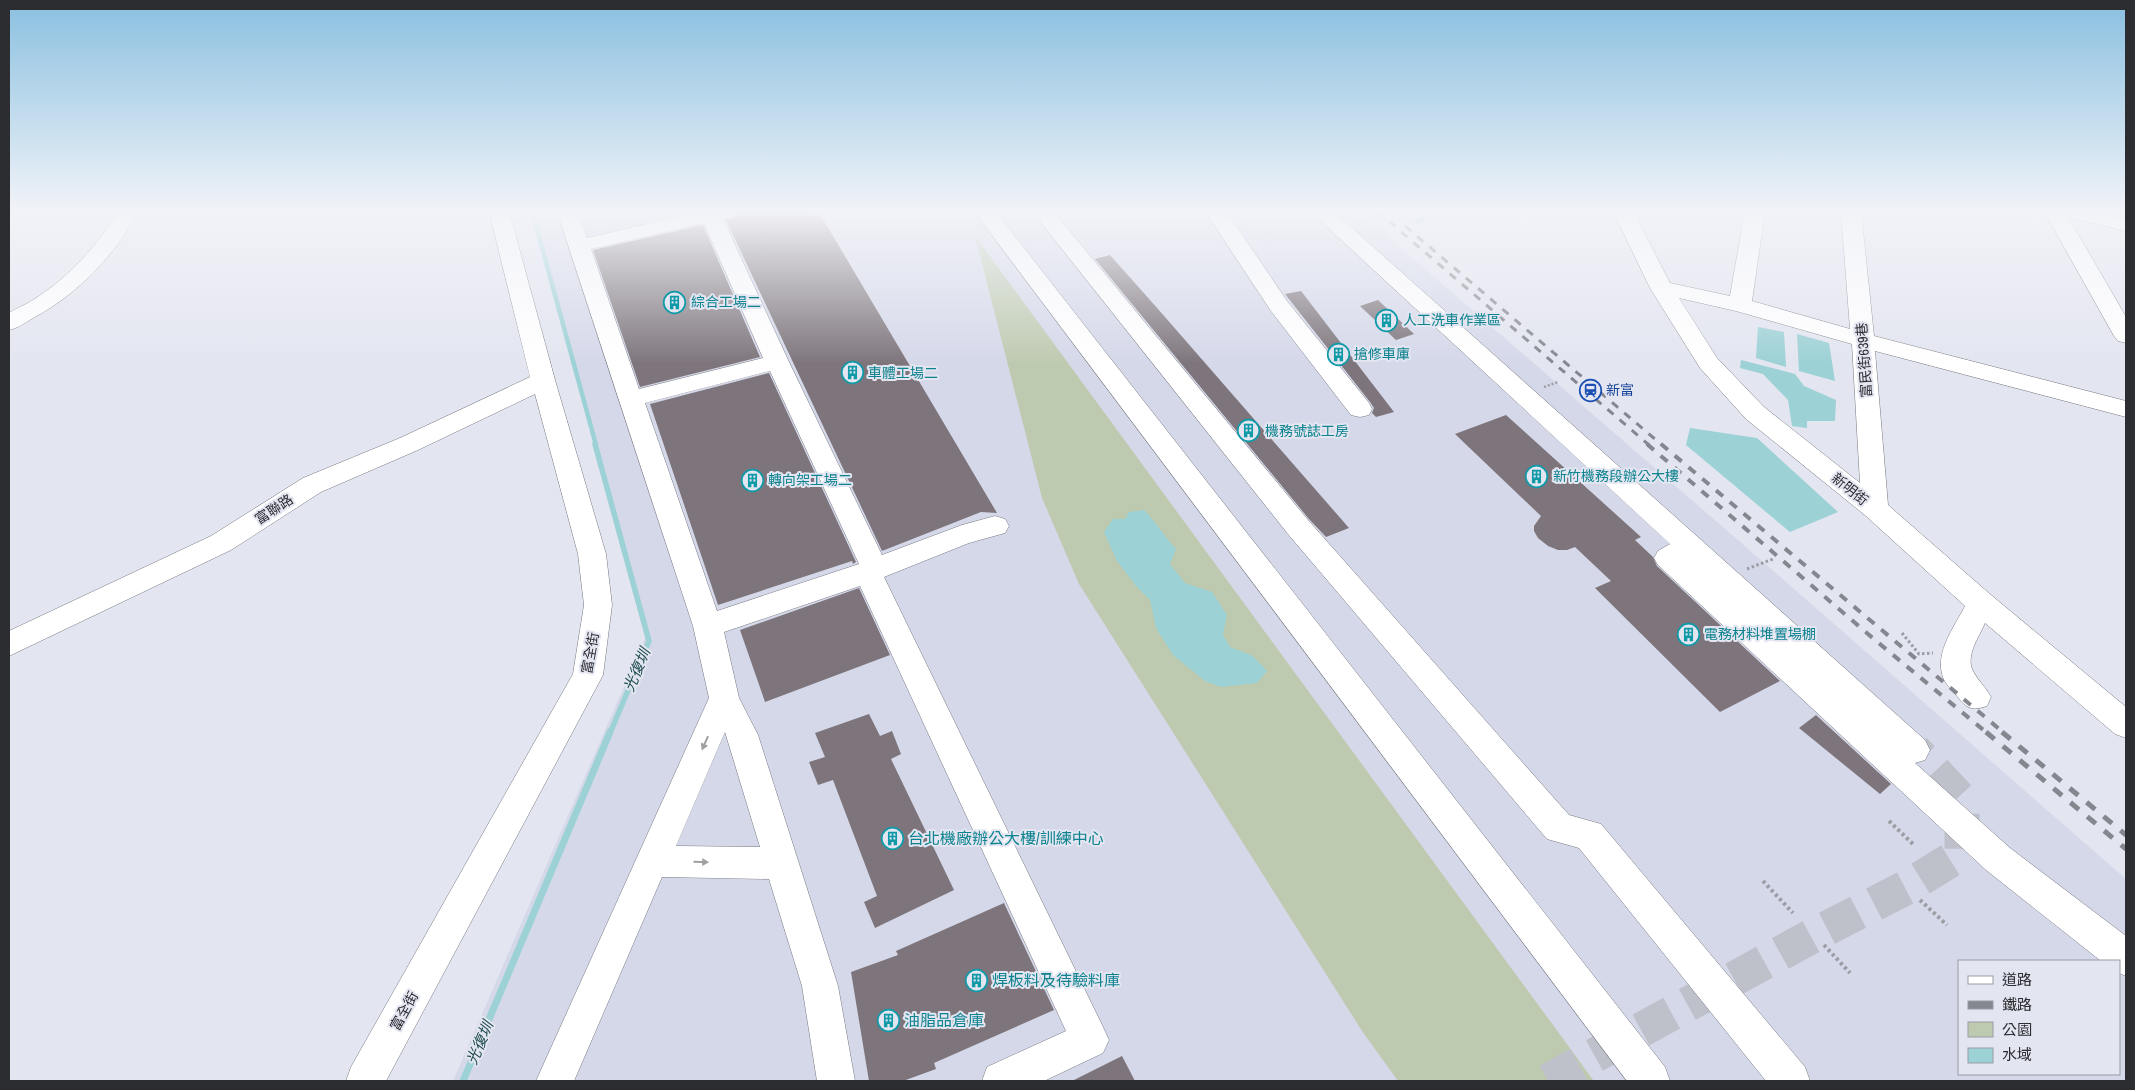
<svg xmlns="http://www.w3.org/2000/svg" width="2135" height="1090" font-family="'Archivo Narrow','Noto Sans TC',sans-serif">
<rect width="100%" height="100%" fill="#e3e5f0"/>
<path fill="#d5d8e9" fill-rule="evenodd" d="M530,211H1358L1739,541L2126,879V1081H453L645,638L573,362ZM1959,961H2119V1074H1959Z"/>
<path fill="#becab0" d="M975,236L1594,1081H1398L1362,1031L1079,584L1042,498Z"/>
<path fill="#9cd1d5" d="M1758,327L1784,332L1786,367L1756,358Z
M1797,334L1829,343L1835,381L1799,371Z
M1741,360L1795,374L1804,386L1836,400L1835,421H1807V428L1792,426L1788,400L1763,374L1740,368Z
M1690,428L1757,438L1838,512L1790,532L1686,445Z
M1144,510C1157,523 1164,536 1176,549L1170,564L1185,583L1212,592L1227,615L1223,635L1230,647L1253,656L1267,671L1257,683L1221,687L1205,681L1173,655L1156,628L1150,600L1136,586L1117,561L1104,532L1113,519H1125L1129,512Z"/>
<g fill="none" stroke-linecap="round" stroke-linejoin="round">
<path stroke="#9cd1d5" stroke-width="4.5" d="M532,211L596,445
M1416,222L1443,211"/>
<path stroke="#9cd1d5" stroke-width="5.5" d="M595,444L649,641L610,733"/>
<path stroke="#9cd1d5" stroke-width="7" d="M463,1081L610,732"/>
</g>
<path fill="#7d757b" d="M739,211H806L808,216L820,214L997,513L981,512L882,551L726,220L734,218Z
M703,225L760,357L640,387L593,250Z
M1110,255L1158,309L1349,528L1326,537L1309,519L1095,259Z
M1301,291L1394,412L1376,417L1372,413L1374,408L1370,402L1285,294Z
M1378,300L1414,334L1396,340L1360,306Z
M769,373L856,562L853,564L852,561L718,605L650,404Z
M1506,415L1641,537L1635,540L1653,557L1657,566L1780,681L1720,712L1595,588L1611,581L1575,547L1567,550H1558L1548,546L1538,538L1534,531V526L1541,516L1455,434Z
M859,588L890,655L765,702L740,630Z
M869,714L880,736L892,731L901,754L891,759L954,890L875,928L864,902L877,896L833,780L818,785L809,762L825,757L815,733Z
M1816,715L1891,784L1880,794L1799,728Z
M1004,903L1054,1010L934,1063L936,1069L903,1081H869L851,972L898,955L896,951Z
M1122,1056L1135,1081H1072Z"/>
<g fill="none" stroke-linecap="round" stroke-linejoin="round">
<path stroke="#bec0ca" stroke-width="35" stroke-dasharray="35 18" stroke-linecap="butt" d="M1548,1081L1814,935L1907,887L1962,853V801L1914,750"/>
<defs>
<path id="minor" d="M117,211H137C117,255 75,296 33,318C25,323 18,328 9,330V313C19,307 30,303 39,296C67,278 102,242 117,211Z
M489,211H509L555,380L606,554L612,605L603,675L386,1081H346L351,1067L573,674L584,605L578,554L535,394L418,450L321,492L231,550L9,656V631L211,536L303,478L400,438L530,377Z
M557,211H577L587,238L702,211H737L734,216L723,219L789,362L882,555L962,525L995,516L1005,519L1009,526L1005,533L969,543L884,577L1103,1027L1109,1040L1103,1053L1044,1081H982L987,1067L1066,1031L860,586L724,632L739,698L758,735L838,986L855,1081H817L802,986L769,879L662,877L574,1081H536L709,698L693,626ZM704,223L763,358L639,389L591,249ZM770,371L859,564L717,611L645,403ZM725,732L760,847L676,846Z
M974,211H995L1665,1067L1670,1081H1627Z
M1032,211H1053L1308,520L1569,815L1601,824L1805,1067L1810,1081H1766L1579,848L1547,839L1288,534Z
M1205,211H1226L1287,301L1369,403L1372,409L1369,415L1360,417L1351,415L1271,311Z
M1310,211H1333L1925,740L1930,750L1925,760L1915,763L2010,848L2126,936V976L2119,973V961H2101L1986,870L1658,565L1654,558L1658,551L1670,544Z
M1613,211H1633L1670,283L1730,296L1745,211H1765L1752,301L1850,329L1841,211H1861L1874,336L2126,401V417L1875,351L1888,505L1991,595L2126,707V738L2115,734L1985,623C1979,637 1965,656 1973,671C1978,681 1986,687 1991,697L1987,706C1972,711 1967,709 1957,696C1952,690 1944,683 1942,674C1936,650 1955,626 1965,606L1866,516L1746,419L1700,368L1650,288ZM1679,298L1736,311L1852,344L1860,483L1764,407L1717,358Z
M2044,211H2095L2126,219V231L2068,217L2126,317V343L2118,341L2114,336Z"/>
</defs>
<use href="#minor" stroke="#777982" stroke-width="1"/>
<path stroke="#9b9da5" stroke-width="2.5" stroke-dasharray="2 2" stroke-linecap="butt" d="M1544,387L1558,382"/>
<path stroke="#9b9da5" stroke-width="3" stroke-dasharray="2.5 2.5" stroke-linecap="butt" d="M1747,569L1773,559
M1902,633L1919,654L1933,653"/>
<path stroke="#9b9da5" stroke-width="4" stroke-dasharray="3 3" stroke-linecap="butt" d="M1889,821L1914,845
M1763,881L1793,913
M1920,900L1947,925
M1824,945L1850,973"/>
<use href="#minor" fill="#fff" fill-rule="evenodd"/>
<path stroke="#85878e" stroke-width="3" stroke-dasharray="8 8" stroke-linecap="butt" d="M1377,211L1649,445
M1405,226L1662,445"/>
<path stroke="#85878e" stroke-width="4" stroke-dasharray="9 9" stroke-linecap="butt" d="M1647,444L1875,640L1987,733
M1661,444L2004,733"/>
<path stroke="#85878e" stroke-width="5" stroke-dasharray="11 11" stroke-linecap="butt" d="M1986,732L2126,849
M2002,732L2126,835"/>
</g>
<defs><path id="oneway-solid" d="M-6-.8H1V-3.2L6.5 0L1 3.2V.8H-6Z" transform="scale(1.25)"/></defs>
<g fill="#a0a0a2">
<use href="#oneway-solid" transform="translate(705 743) rotate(114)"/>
<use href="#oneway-solid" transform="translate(701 862) rotate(1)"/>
</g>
<linearGradient id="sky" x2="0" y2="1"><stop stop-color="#89c0e0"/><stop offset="0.58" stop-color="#f2f3f8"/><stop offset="1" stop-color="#f2f3f8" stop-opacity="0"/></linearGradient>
<rect width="2135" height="364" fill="url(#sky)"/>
<defs>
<symbol id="building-ring" viewBox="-11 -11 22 22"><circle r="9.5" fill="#e3e5f0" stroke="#0f9aa8" stroke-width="1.5"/><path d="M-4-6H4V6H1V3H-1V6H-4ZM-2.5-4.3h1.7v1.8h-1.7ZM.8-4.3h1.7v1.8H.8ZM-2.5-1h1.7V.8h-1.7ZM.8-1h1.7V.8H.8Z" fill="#0f9aa8"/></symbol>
<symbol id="station-ring" viewBox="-11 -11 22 22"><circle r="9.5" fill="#e3e5f0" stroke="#1a4fb4" stroke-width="1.5"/><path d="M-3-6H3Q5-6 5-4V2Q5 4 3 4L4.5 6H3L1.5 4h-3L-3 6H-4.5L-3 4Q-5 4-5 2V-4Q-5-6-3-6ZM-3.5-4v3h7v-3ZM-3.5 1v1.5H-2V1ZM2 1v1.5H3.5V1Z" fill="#1a4fb4"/></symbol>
</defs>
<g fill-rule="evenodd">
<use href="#building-ring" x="662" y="290" width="25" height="25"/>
<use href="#building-ring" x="1374" y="308" width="25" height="25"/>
<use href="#building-ring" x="1326" y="342" width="25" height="25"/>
<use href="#building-ring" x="840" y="360" width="25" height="25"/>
<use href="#station-ring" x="1578" y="378" width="25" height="25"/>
<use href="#building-ring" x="1236" y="418" width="25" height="25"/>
<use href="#building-ring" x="1524" y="464" width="25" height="25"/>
<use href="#building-ring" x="740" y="468" width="25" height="25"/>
<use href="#building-ring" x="1676" y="622" width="25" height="25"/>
<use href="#building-ring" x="880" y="826" width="25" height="25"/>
<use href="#building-ring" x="964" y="968" width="25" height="25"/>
<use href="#building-ring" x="876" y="1008" width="25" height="25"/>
</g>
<g text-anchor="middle" stroke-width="4" stroke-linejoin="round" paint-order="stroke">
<g font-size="14" fill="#0d838f" stroke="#e3e5f0" text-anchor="start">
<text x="691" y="307">綜合工場二</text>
<text x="1403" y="325">人工洗車作業區</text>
<text x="1354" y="359">搶修車庫</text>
<text x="868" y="378">車體工場二</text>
<text x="1265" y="436">機務號誌工房</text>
<text x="1553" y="481">新竹機務段辦公大樓</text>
<text x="768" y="485">轉向架工場二</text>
<text x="1704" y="639">電務材料堆置場棚</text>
</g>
<g font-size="14" fill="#2c2d31" stroke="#e3e5f0">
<text transform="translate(1864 360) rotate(-94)" y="5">富民街639巷</text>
<text transform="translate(1850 489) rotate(39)" y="5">新明街</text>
<text transform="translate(274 509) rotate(-33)" y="5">富聯路</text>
<text transform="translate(590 653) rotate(-80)" y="5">富全街</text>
<text transform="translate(404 1011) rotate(-61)" y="5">富全街</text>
</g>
<g font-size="14" fill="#164399" stroke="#e3e5f0" text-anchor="start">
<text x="1606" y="395">新富</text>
</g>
<g font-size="15" font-style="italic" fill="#1d4c4f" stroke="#e3e5f0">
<text transform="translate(637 670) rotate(-67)" y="5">光復圳</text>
<text transform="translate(480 1043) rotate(-67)" y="5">光復圳</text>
</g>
<g font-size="16" fill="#0d838f" stroke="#e3e5f0" text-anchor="start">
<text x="908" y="844">台北機廠辦公大樓/訓練中心</text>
<text x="992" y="986">焊板料及待驗料庫</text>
<text x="904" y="1026">油脂品倉庫</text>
</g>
</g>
<rect width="2135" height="1090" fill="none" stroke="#2c2d31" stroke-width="20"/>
<rect x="1958" y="960" width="162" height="115" fill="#e3e5f0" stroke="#9a9ba4"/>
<rect x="1968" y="976" width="25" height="8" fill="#ffffff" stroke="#9a9ba4"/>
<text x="2002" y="985" font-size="15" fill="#2c2d31">道路</text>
<rect x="1968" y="1001" width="25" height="8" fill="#85878e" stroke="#9a9ba4"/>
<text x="2002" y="1010" font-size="15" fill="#2c2d31">鐵路</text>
<rect x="1968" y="1022" width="25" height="15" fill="#becab0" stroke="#9a9ba4"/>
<text x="2002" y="1035" font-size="15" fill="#2c2d31">公園</text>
<rect x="1968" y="1048" width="25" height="15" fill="#9cd1d5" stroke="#9a9ba4"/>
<text x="2002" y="1060" font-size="15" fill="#2c2d31">水域</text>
</svg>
